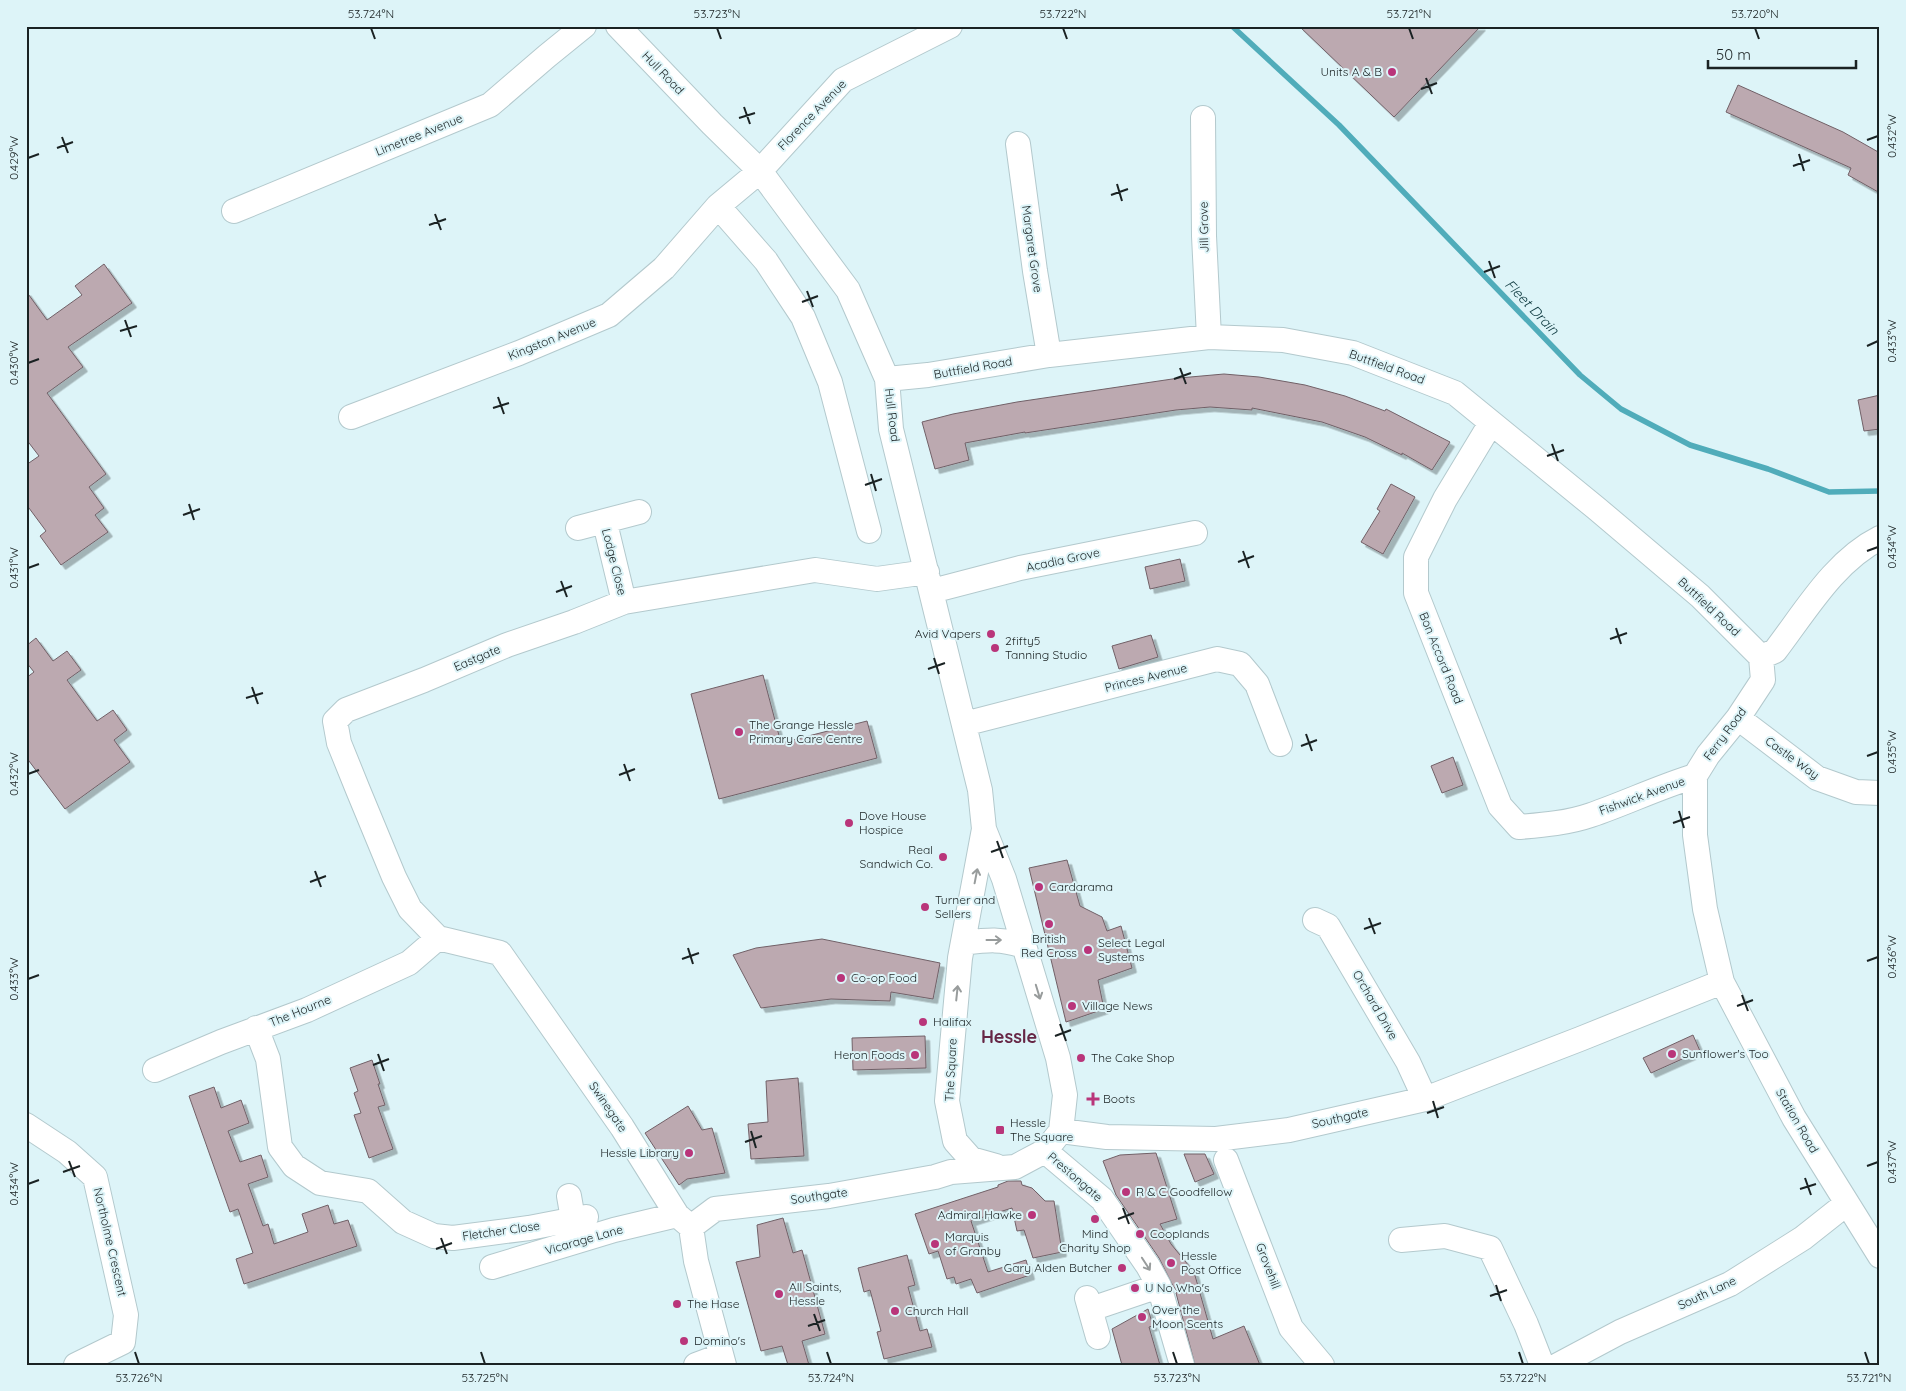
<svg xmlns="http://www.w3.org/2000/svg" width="1906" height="1391" font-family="Quicksand,sans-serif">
<defs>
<filter id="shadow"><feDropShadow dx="4.5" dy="4.5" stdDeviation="0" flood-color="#0004"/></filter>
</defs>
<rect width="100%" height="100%" fill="#ddf4f8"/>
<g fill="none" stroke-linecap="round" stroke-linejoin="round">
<path stroke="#50acba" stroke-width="5.5" d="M1232,26L1339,125L1580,375L1621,409L1690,445L1768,469L1829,492L1880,491"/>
</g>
<path fill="#bca9b0" stroke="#716067" filter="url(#shadow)" d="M1299,26H1481L1394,117Z
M1738,85L1843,132L1880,153V193L1848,175L1851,168L1726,112Z
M104,264L132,303L68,347L83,367L47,393L106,474L89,487L104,508L95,515L108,532L61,565L40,536L46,531L26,504V465L39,456L26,439V291L47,320L82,295L75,286Z
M1224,374L1259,377L1305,385L1345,396L1385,411L1386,409L1450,442L1432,470L1402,453V455L1365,437L1322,422L1252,408V410L1210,407L1176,410L1025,433V432L965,443L969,460L935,469L922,422L953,414L1017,402L1179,378Z
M1880,395V429L1864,431L1858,400Z
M1391,484L1415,497L1383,554L1361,542L1380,511L1377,509Z
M1180,559L1185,581L1150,589L1145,567Z
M1151,635L1158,657L1119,669L1112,646Z
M36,638L53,661L67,651L81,670L67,680L97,721L113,710L127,730L114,740L130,762L65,809L26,757V678L34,672L26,662V646Z
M763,675L781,743L867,721L877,758L719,799L691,694Z
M1453,757L1463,785L1442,793L1431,766Z
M1067,860L1080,906L1102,917L1107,931L1121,926L1132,968L1098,980L1104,1009L1066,1022L1029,868Z
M822,939L940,963L933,999L891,992L890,1001L831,999L761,1008L733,955L756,948Z
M1693,1035L1700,1051L1651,1073L1643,1058Z
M925,1036L926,1068L853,1070L852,1038Z
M372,1060L380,1084H378L385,1105L378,1107L393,1149L369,1158L354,1115L361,1113L354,1093L358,1091L350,1068Z
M798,1078L804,1156L751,1159L748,1124L768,1122L766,1081Z
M214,1087L221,1108L241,1100L249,1123L228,1131L240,1162L261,1155L268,1177L248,1184L263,1226L268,1224L274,1244L308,1232L302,1214L328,1205L334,1224L348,1220L357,1246L244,1284L236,1259L253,1253L238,1209L230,1212L189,1096Z
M688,1106L702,1130L712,1128L725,1173L687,1179L679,1185L645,1133Z
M1156,1153L1177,1219L1160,1224L1171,1244L1194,1272L1213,1339L1244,1326L1260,1365H1195L1176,1293L1178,1292L1173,1286L1159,1258L1116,1195L1103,1161L1120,1155Z
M1184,1154H1205L1214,1174L1195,1182Z
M1008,1181H1021L1022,1185L1032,1188L1045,1201H1054L1062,1252L1033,1258L1024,1230L1017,1231L1012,1208L971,1221L988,1272L1026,1260L1030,1275L977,1293L971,1279L956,1284L954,1277L947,1279L938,1251L929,1254L915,1214L998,1187V1185Z
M783,1218L793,1253L802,1250L825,1334L802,1341L809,1365H788L782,1346L761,1351L736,1262L760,1257L757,1225Z
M907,1255L915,1285L908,1287L920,1331L927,1329L932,1347L884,1359L877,1332L881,1331L870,1290L864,1292L858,1268Z
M1148,1309L1153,1326L1149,1327L1160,1365H1122L1112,1329Z"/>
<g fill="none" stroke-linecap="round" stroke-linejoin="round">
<defs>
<path id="minor" d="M618,26L712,124L760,171L848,290L887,379L891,429L980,790L984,829L1004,879L1058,1058L1065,1095L1061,1131
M1203,118L1204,236L1209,337
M1018,144L1035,271L1049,355
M718,206L766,261L803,317L830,382L869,531
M234,211L490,105L547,56L584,26
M887,379L928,375L1049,355L1209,337L1283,340L1353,353L1455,393L1596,508L1700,596L1761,657
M351,417L519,353L609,315L664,268L718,206L760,171L843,80L950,26
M1491,423L1445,499L1416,557V593L1500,806L1519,827C1543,825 1568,823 1591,815C1626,803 1659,787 1695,776
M605,523L624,602
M578,528L639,512
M1880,538C1834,561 1805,612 1775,651L1761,657L1763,680L1738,718L1708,755L1695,776V835L1705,909L1722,982L1794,1118L1880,1256
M932,591L1020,568L1195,533
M1738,718L1817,778L1856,792L1880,793
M964,724L1217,659L1240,664L1257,684L1280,744
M984,829L960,958L947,1101L955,1141L971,1159L996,1166
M1315,920L1328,926L1408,1062L1425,1099
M963,943C987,940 1000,938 1024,946
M256,1028L268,1059L280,1147L294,1166L320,1183L368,1191L403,1222L434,1236L453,1238L529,1228L586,1217
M155,1070L221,1042L307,1010L409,963L438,938
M26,1125L67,1152L95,1177L126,1315L123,1342L76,1365
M1061,1131L1107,1137L1216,1139L1289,1130L1425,1099L1580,1039L1722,982
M1045,1151L1102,1199L1148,1266L1159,1286L1182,1365
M1226,1160L1291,1328L1322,1365
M569,1196L573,1219
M691,1227L715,1209L829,1196L935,1177L951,1172L1015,1167L1045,1151L1061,1131
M1401,1240L1445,1236L1490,1248L1526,1324L1542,1365
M492,1267L614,1230L677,1215
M1087,1298L1098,1337
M1091,1309L1159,1286
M696,1365L720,1356
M724,1365L696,1261L691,1227L677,1215L622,1127L500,953L438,938L410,909L394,877L358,790L339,743L335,721L346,710L424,680L507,645L574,622L624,602L815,570L877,579L927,572
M1558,1365L1620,1332L1730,1284L1803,1238L1846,1204"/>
</defs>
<use href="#minor" stroke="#b3c9cd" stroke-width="26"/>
<use href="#minor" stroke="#fff" stroke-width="24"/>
</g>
<defs><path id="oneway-shaft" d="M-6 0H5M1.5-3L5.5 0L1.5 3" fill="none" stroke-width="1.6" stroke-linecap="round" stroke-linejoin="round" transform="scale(1.25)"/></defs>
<g stroke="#989c9c">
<use href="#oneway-shaft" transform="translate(976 876) rotate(-79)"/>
<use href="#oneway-shaft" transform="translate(994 940)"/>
<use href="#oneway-shaft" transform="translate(1038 992) rotate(73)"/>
<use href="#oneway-shaft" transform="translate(957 993) rotate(-84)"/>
<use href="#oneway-shaft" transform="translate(1146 1264) rotate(57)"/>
</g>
<path fill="none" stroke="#1a2223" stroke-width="2" d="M371,28L375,39M717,28L721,39M1063,28L1067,39M1409,28L1413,39M1755,28L1759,39M1426,78L1432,94M1421,89L1437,83M744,107L750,124M739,118L755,113M62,137L68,153M1867,140L1878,136M57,148L73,142M1799,154L1804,171M28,158L39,154M1793,166L1810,160M1117,184L1122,201M1111,195L1128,189M435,214L441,230M429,225L446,219M1489,261L1495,278M1484,272L1500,266M807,291L813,307M802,302L818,296M125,320L131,337M120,331L137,326M1867,346L1878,341M28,363L39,359M1180,368L1186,384M1174,379L1191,373M498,397L504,414M493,408L509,403M1552,444L1558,461M1547,456L1564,450M871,474L876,491M865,485L882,479M189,504L194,520M183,515L200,509M1243,551L1249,568M1867,551L1878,547M1238,562L1254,556M28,568L39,564M561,581L567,597M556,592L572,586M1616,628L1621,644M1610,639L1627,633M934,658L939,674M928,669L945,663M252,687L258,704M246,698L263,693M1306,734L1312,751M1301,746L1317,740M1867,756L1878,752M624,764L630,781M28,774L39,770M619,775L635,769M1679,811L1684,828M1673,823L1690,817M997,841L1003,858M991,852L1008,846M315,871L321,887M310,882L326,876M1369,918L1375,934M1364,929L1381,923M688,948L693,964M682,959L699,953M1867,961L1878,957M28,979L39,975M1742,995L1748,1011M1737,1006L1753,1000M1060,1024L1066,1041M1055,1036L1071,1030M378,1054L384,1071M373,1065L389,1059M1433,1101L1438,1118M1427,1113L1444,1107M751,1131L756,1148M745,1142L762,1136M69,1161L75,1177M1867,1166L1878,1162M63,1172L80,1166M1805,1178L1811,1195M28,1184L39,1180M1800,1189L1816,1184M1123,1208L1129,1224M1118,1219L1134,1213M441,1238L447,1254M436,1249L452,1243M1496,1285L1501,1301M1490,1296L1507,1290M814,1314L820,1331M808,1326L825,1320M135,1352L139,1364M481,1352L485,1364M827,1352L831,1364M1173,1352L1177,1364M1519,1352L1523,1364M1865,1352L1869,1364"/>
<g fill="#b9357a" stroke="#ddf4f8" stroke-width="2">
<circle cx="1392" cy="72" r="5"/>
<circle cx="991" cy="634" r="5"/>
<circle cx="995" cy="648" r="5"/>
<circle cx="739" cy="732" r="5"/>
<circle cx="849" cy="823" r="5"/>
<circle cx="943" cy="857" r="5"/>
<circle cx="1039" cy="887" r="5"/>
<circle cx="925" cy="907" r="5"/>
<circle cx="1049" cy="924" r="5"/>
<circle cx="1088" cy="950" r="5"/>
<circle cx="841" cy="978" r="5"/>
<circle cx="1072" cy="1006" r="5"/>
<circle cx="923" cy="1022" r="5"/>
<circle cx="1672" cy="1054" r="5"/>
<circle cx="915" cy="1055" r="5"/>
<circle cx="1081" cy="1058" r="5"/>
<path d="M1090.5 1091.5h5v5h5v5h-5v5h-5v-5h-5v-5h5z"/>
<rect x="995" y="1125" width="10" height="10" rx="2.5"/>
<circle cx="689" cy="1153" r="5"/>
<circle cx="1126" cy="1192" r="5"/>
<circle cx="1032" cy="1215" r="5"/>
<circle cx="1095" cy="1219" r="5"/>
<circle cx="1140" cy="1234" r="5"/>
<circle cx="935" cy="1244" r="5"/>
<circle cx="1171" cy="1263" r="5"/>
<circle cx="1122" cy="1268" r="5"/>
<circle cx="1135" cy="1288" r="5"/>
<circle cx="779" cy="1294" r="5"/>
<circle cx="677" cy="1304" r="5"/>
<circle cx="895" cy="1311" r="5"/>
<circle cx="1142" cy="1317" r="5"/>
<circle cx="684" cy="1341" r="5"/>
</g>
<g text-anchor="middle" stroke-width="4" stroke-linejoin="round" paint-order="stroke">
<g font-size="12" fill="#1a2223" stroke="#ddf4f8" text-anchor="start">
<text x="1382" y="76" text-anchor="end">Units A &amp; B</text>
<text x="981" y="638" text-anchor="end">Avid Vapers</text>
<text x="1005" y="645">2fifty5<tspan x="1005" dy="14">Tanning Studio</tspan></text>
<text x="749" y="729">The Grange Hessle<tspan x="749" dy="14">Primary Care Centre</tspan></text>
<text x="859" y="820">Dove House<tspan x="859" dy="14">Hospice</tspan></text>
<text x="933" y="854" text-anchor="end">Real<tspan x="933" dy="14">Sandwich Co.</tspan></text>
<text x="1049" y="891">Cardarama</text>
<text x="935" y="904">Turner and<tspan x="935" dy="14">Sellers</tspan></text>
<text x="1049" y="943" text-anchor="middle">British<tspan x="1049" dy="14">Red Cross</tspan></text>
<text x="1098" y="947">Select Legal<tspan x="1098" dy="14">Systems</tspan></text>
<text x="851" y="982">Co-op Food</text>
<text x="1082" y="1010">Village News</text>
<text x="933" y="1026">Halifax</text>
<text x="1682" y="1058">Sunflower's Too</text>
<text x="905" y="1059" text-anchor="end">Heron Foods</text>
<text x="1091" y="1062">The Cake Shop</text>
<text x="1103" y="1103">Boots</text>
<text x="1010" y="1127">Hessle<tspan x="1010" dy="14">The Square</tspan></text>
<text x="679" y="1157" text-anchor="end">Hessle Library</text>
<text x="1136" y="1196">R &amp; C Goodfellow</text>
<text x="1022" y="1219" text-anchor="end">Admiral Hawke</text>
<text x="1095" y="1238" text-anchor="middle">Mind<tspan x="1095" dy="14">Charity Shop</tspan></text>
<text x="1150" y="1238">Cooplands</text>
<text x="945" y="1241">Marquis<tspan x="945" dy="14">of Granby</tspan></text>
<text x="1181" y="1260">Hessle<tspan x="1181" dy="14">Post Office</tspan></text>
<text x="1112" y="1272" text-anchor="end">Gary Alden Butcher</text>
<text x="789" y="1291">All Saints,<tspan x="789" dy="14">Hessle</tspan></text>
<text x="1145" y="1292">U No Who's</text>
<text x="687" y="1308">The Hase</text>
<text x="1152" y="1314">Over the<tspan x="1152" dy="14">Moon Scents</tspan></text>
<text x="905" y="1315">Church Hall</text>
<text x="694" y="1345">Domino's</text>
</g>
<g font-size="12" fill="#1a2223" stroke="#ddf4f8">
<text transform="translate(663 73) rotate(46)" y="4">Hull Road</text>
<text transform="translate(812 115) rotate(-46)" y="4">Florence Avenue</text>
<text transform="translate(419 135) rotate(-22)" y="4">Limetree Avenue</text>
<text transform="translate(1204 227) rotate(-91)" y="4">Jill Grove</text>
<text transform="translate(1032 249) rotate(82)" y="4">Margaret Grove</text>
<text transform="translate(552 339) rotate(-22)" y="4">Kingston Avenue</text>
<text transform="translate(1387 367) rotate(20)" y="4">Buttfield Road</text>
<text transform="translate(973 368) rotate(-10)" y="4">Buttfield Road</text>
<text transform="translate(892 415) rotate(83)" y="4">Hull Road</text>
<text transform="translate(1063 560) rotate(-12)" y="4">Acadia Grove</text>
<text transform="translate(614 562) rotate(76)" y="4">Lodge Close</text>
<text transform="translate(1709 607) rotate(43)" y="4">Buttfield Road</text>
<text transform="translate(477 658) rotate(-23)" y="4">Eastgate</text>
<text transform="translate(1441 658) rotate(68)" y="4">Bon Accord Road</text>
<text transform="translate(1146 678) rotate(-14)" y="4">Princes Avenue</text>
<text transform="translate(1725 734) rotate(-53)" y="4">Ferry Road</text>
<text transform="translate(1792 758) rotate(36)" y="4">Castle Way</text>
<text transform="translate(1642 796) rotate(-20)" y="4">Fishwick Avenue</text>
<text transform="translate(1375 1005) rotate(60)" y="4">Orchard Drive</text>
<text transform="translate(300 1011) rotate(-22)" y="4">The Hourne</text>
<text transform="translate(951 1070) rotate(-87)" y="4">The Square</text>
<text transform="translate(608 1107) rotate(56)" y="4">Swinegate</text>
<text transform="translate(1340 1118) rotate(-13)" y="4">Southgate</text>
<text transform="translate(1797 1121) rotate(60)" y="4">Station Road</text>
<text transform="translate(1075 1177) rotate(41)" y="4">Prestongate</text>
<text transform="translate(819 1196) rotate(-8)" y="4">Southgate</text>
<text transform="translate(501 1231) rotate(-8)" y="4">Fletcher Close</text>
<text transform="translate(584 1240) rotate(-16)" y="4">Vicarage Lane</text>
<text transform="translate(110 1242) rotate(77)" y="4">Northolme Crescent</text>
<text transform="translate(1268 1266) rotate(69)" y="4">Grovehill</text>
<text transform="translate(1707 1293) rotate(-25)" y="4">South Lane</text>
</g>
<g font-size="14" font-style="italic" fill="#0f3b41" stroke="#ddf4f8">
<text transform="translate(1532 307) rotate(46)" y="5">Fleet Drain</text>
</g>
<g font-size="18" font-weight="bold" fill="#662645" stroke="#ddf4f8">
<text x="1009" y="1043">Hessle</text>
</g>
</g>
<rect width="1906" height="1391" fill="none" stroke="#ddf4f8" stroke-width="55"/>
<path d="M1708 60v8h148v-8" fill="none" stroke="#1a2223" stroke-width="2.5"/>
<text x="1716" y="60" font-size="15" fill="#1a2223" stroke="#ddf4f8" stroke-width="4" paint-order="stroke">50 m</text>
<rect x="28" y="28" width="1850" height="1336" fill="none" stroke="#1a2223" stroke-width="2"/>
<g font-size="12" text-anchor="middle" fill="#1a2223">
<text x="371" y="18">53.724°N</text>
<text x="717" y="18">53.723°N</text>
<text x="1063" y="18">53.722°N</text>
<text x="1409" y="18">53.721°N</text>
<text x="1755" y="18">53.720°N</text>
<text transform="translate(1892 136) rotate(-90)" y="4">0.432°W</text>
<text transform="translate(14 158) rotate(-90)" y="4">0.429°W</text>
<text transform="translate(1892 341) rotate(-90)" y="4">0.433°W</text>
<text transform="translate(14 363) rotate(-90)" y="4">0.430°W</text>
<text transform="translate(1892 547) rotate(-90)" y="4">0.434°W</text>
<text transform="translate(14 568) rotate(-90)" y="4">0.431°W</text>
<text transform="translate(1892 752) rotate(-90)" y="4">0.435°W</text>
<text transform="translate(14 774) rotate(-90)" y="4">0.432°W</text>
<text transform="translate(1892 957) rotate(-90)" y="4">0.436°W</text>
<text transform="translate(14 979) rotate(-90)" y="4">0.433°W</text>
<text transform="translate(1892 1162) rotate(-90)" y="4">0.437°W</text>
<text transform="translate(14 1184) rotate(-90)" y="4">0.434°W</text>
<text x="139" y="1382">53.726°N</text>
<text x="485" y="1382">53.725°N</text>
<text x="831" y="1382">53.724°N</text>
<text x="1177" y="1382">53.723°N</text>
<text x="1523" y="1382">53.722°N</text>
<text x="1869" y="1382">53.721°N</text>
</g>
</svg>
